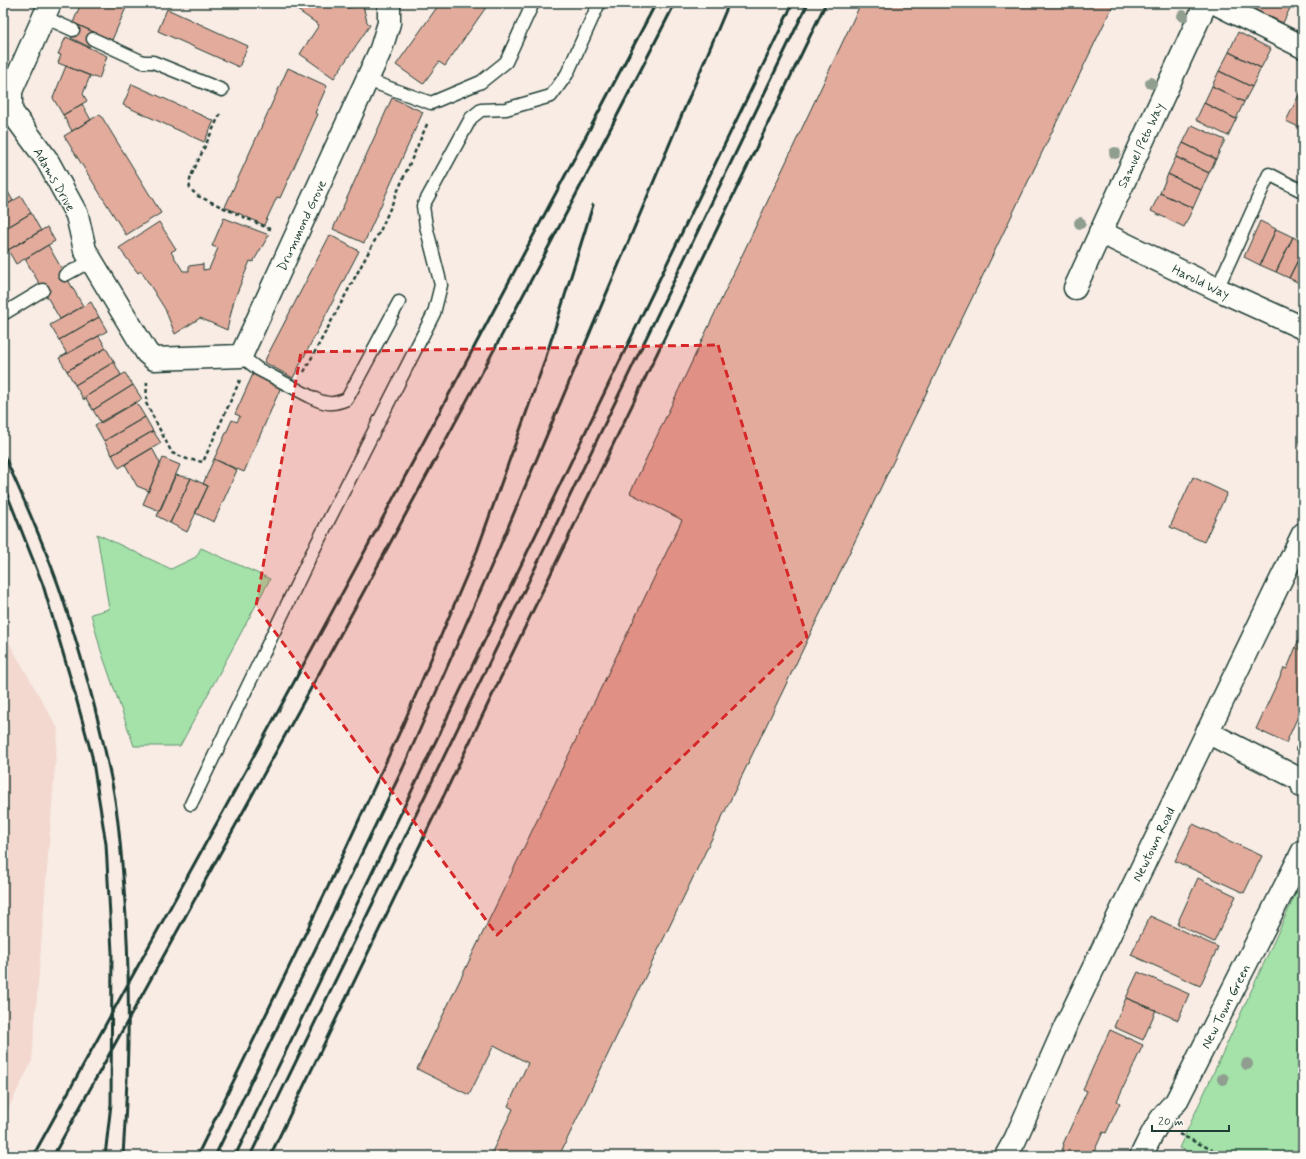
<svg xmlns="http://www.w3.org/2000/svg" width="1306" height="1159" font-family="Mynerve,sans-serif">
<rect width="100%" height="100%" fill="#f8ece5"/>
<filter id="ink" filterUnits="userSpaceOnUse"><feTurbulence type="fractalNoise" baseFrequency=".025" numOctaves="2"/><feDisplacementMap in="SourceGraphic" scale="8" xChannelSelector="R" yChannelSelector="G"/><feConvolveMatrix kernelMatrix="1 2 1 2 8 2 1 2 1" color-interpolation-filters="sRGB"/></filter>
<g filter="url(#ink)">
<path fill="#f2d8cf" d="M3,632L58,729L32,1061L3,1119Z"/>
<path fill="#a4e2a9" stroke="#62906e" d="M97,534L171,569L196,557L201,548L270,579L180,746H134L101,651L91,614L109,609Z
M1303,878V1156H1199L1179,1148Z"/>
<path fill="#e3ab9c" stroke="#1f3d34" d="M81,3H128L112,40L73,23Z
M291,3H341L348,8L363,5L367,22L370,25L334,78L300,54L319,25L290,5Z
M440,3H489L445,66L439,62L423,84L396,65Z
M861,3H1114L559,1156H490L513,1109L508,1106L528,1063L494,1045L469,1095L417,1069L682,520L630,493Z
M1252,3H1285L1291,6L1283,23L1250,7Z
M167,9L248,46L239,67L158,31Z
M76,24L96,33L89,47L71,38Z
M1238,32L1271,49L1261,68L1229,52Z
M66,37L107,56L99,79L58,63L61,55L58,54Z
M1229,52L1261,68L1252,87L1219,71Z
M66,66L90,76L83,94L87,101L63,115L53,98Z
M288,68L327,86L315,113L318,114L280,198L277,197L264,225L225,207Z
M1219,71L1252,87L1244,102L1212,86Z
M132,84L214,121L204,142L123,105Z
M1212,86L1244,102L1236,119L1204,103Z
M1301,91L1303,92V129L1286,121Z
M392,98L423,112L364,243L333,229Z
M1204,103L1236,119L1228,136L1196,120Z
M82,104L91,120L72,131L63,115Z
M100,114L161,213L126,235L64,136Z
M1192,125L1225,140L1216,159L1183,143Z
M1183,143L1216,159L1209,173L1176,157Z
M1176,157L1209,173L1201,190L1168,174Z
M1168,174L1201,190L1193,208L1160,193Z
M3,183L13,201L3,207Z
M1160,193L1193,208L1184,227L1151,211Z
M21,196L31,213L3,230V207Z
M31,213L41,231L8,250L3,242V230Z
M224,218L269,235L253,262L250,261L234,300L227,330L200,318L175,334L165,309L141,271L138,273L119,248L159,222L176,249L171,252L183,271H189V266L203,264V270L209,269L218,248L212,246Z
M1260,221L1276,229L1260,265L1244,257Z
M47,227L55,241L16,264L8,250Z
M1276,229L1293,237L1276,272L1260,265Z
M330,235L359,251L293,378L264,362Z
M1293,237L1303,242V250L1289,278L1276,272Z
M48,245L83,306L60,319L25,259Z
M1303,250V285L1289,278Z
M91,302L99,317L59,340L50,325Z
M99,317L107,331L67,354L59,340Z
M99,336L106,348L67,371L59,358Z
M106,348L114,362L75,385L67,371Z
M114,362L121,375L85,397L84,400L75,385Z
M125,373L133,385L93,410L85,397Z
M253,374L281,387L244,472L214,459L232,420L237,422L240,416L235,414Z
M133,385L142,399L101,423L93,410Z
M136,402L145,417L104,441L95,425Z
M145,417L153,431L112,455L104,441Z
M153,431L161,443L119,468L112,455Z
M152,448L160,463L149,491L137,486L125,464Z
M163,458L180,465L160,511L143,504Z
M214,459L237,470L214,522L195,513L208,486L203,484Z
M175,475L191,478L170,523L157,516Z
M1193,477L1227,493L1204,542L1170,527Z
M191,478L208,486L187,532L170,523Z
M1303,629V705L1286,743L1256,729L1284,668L1287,669Z
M1193,824L1262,856L1244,893L1175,861Z
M1198,878L1236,896L1214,942L1177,924Z
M1150,916L1218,947L1200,986L1131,955Z
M1138,972L1189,994L1178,1020L1126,998Z
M1126,998L1156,1010L1143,1040L1114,1027Z
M1110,1030L1143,1045L1117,1101L1120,1103L1106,1133L1103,1132L1092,1156H1060L1064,1145L1063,1144L1087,1091L1083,1089Z"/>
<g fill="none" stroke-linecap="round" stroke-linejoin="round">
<defs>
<path id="lane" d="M44,17L73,30
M93,39L143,62H153L222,90
M367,80L431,103L481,82L506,62L533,3
M65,275L91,261
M1217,289L1269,174L1300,190
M3,314L43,290
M241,356L258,369L315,399C328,405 335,404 347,399L399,302
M191,804L309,559L434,313L441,285L426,226L423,206L471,118L481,110L506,109L551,96L567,74L599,3"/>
<path id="street" d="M50,3L11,91V111L47,160L77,215L85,250L147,353L154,359L241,356L381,49L389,23V3
M1215,3L1303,47
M1100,232L1217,289L1303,328
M1075,288L1206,3
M1207,732L1301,780L1303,787
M1141,1156C1151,1136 1159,1117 1176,1102L1303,851"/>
<path id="secondary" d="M1006,1156L1015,1140L1066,1025L1303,534"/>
</defs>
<use href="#lane" stroke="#1f3d34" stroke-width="15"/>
<use href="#street" stroke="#1f3d34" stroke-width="25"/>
<use href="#secondary" stroke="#1f3d34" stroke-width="25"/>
<path stroke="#1f3d34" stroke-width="2.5" stroke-dasharray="4 3" stroke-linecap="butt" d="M220,114L191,176C188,188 189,188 198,196L272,230
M304,372L381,229L428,122
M147,382L146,403L172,453L187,459L203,462L240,380
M1296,750L1303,734
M1179,1134L1225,1156"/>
<use href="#lane" stroke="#fdfcf7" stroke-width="12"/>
<use href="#street" stroke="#fdfcf7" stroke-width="22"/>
<use href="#secondary" stroke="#fdfcf7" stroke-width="22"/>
<path stroke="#1f3d34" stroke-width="3" d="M3,453C23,497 43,542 59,587C80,650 99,718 112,783C119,817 121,853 124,888C131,977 129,1067 123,1156
M3,484L43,585L73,687L92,756L106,844L112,952L111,1104L105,1156
M33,1156C91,1050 150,945 208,839C361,562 509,283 656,3
M53,1156C264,774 477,392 675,3
M197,1156L327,889L402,727L477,551L544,363L593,205
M215,1156L403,768L500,546L729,3
M235,1156L793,3
M250,1156L422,802L808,3
M270,1156L826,3"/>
</g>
<g fill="#909e90">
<circle cx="1183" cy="16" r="6"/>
<circle cx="1151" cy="83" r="6"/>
<circle cx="1115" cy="153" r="6"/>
<circle cx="1080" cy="223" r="6"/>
<circle cx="1247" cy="1064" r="6"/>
<circle cx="1223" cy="1079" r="6"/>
</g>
</g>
<path fill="#d62828" fill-opacity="0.2" stroke="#d62828" stroke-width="3" stroke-dasharray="8 5" stroke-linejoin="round" d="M718,345L807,637L497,935L256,606L301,352Z"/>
<g text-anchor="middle" stroke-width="3" stroke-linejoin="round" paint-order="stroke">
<g font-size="13" fill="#1f3d34" stroke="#fdfcf7">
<text transform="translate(1140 145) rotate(-65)" y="5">Samuel Peto Way</text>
<text transform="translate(55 179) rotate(60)" y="5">Adams Drive</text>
<text transform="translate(301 225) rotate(-65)" y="5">Drummond Grove</text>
<text transform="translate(1201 281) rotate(26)" y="5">Harold Way</text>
<text transform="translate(1153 844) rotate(-64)" y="5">Newtown Road</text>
<text transform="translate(1225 1006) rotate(-63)" y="5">New Town Green</text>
</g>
</g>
<rect width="1306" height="1159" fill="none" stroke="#fdfcf7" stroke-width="16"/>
<rect x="8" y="8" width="1290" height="1143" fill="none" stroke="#1f3d34" stroke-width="1.5" filter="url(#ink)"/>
<path d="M1152 1125v6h77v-6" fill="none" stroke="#1f3d34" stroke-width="2"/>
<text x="1158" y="1125" font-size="12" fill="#1f3d34" stroke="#fdfcf7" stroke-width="3" paint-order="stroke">20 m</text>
</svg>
